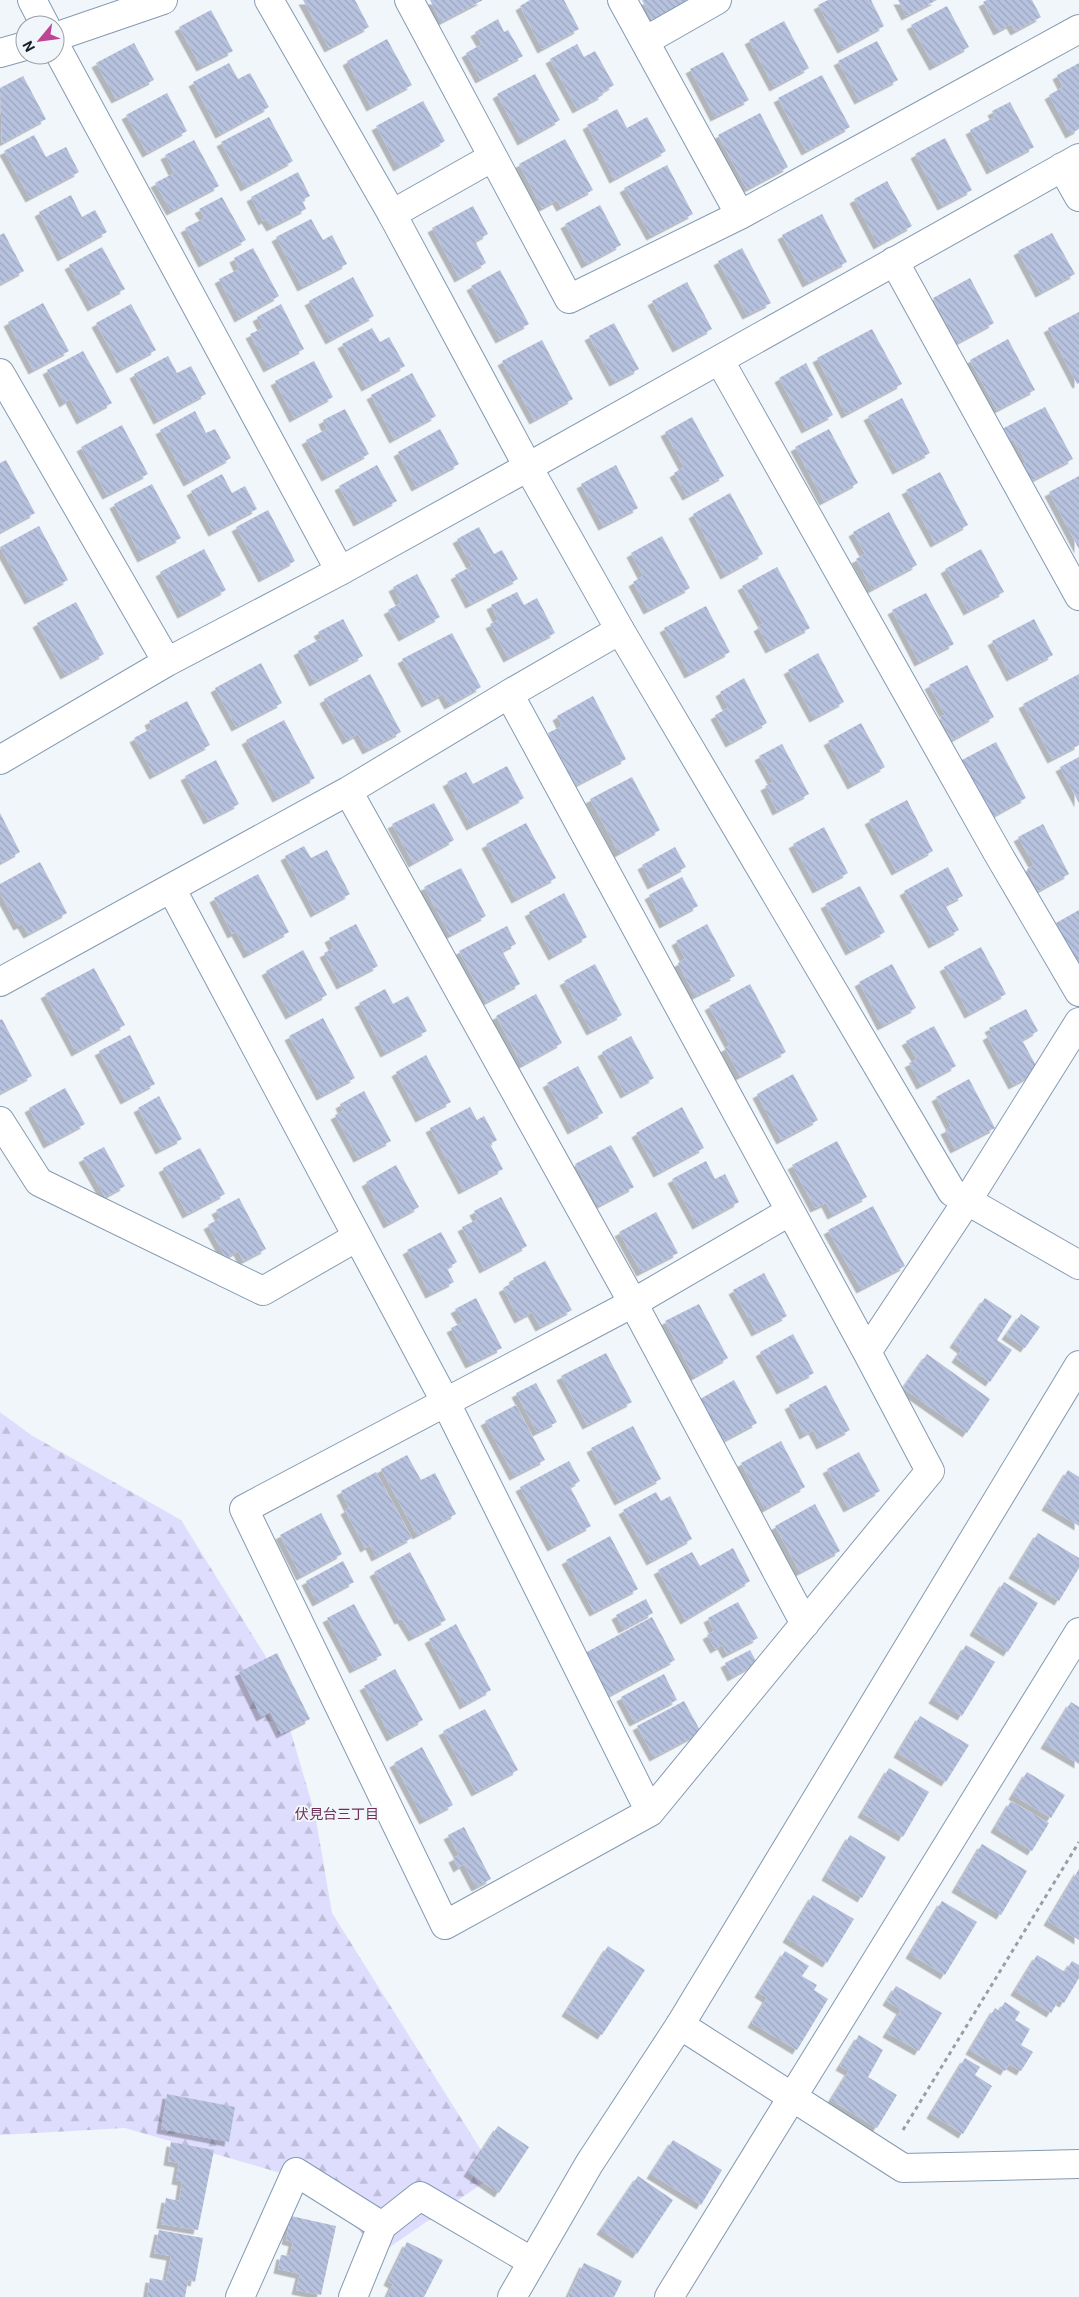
<svg xmlns="http://www.w3.org/2000/svg" width="1079" height="2297" font-family="Roboto,'Noto Sans JP',sans-serif">
<defs>
<pattern id="forest-firs" width="22" height="20" patternUnits="userSpaceOnUse" patternTransform="scale(1.25)"><rect width="22" height="20" fill="#dfddfd"/><path d="M5 1l3.5 6h-7zM16 11l3.5 6h-7z" fill="#bfbdd9"/></pattern>
<pattern id="building-back-hatch" width="6" height="6" patternUnits="userSpaceOnUse" patternTransform="scale(1.25)"><rect width="6" height="6" fill="#b7c2df"/><path d="M-1 5l2 2M0 0l6 6M5-1l2 2" fill="none" stroke="#9da6bf"/></pattern>
<filter id="shadow"><feDropShadow dx="-4.5" dy="4.5" stdDeviation="0" flood-color="#0004"/></filter>
</defs>
<rect width="100%" height="100%" fill="#f1f6fb"/>
<path fill="url(#forest-firs)" d="M0,1412L31,1435L181,1520L271,1665L315,1814L332,1913L496,2174L381,2253L312,2182L125,2128L0,2135Z"/>
<path fill="url(#building-back-hatch)" filter="url(#shadow)" d="M303,0H355L369,27L329,48Z
M430,0H483L441,22Z
M530,0H564L579,29L542,49L520,6Z
M642,0H686L687,2L652,20Z
M828,0H871L884,26L842,49L818,5Z
M898,0H937L906,16Z
M987,0H1032L1041,17L1015,31L1011,24L998,31L983,2Z
M947,6L969,47L934,66L911,25Z
M211,10L233,51L201,67L179,27Z
M498,19L504,32L508,30L523,56L480,79L466,53L482,44L475,32Z
M784,21L809,68L774,87L749,40Z
M387,39L412,85L371,107L347,61Z
M877,41L898,80L859,100L838,61Z
M134,43L154,80L116,99L96,63Z
M577,44L584,57L595,51L614,85L602,92L603,95L577,109L550,59Z
M723,52L749,100L715,117L690,69Z
M229,63L238,79L250,73L269,107L220,134L193,82Z
M1079,63V129L1070,134L1049,95L1063,87L1057,75Z
M535,74L560,120L522,141L497,94Z
M822,75L850,127L806,151L778,98Z
M23,76L46,119L2,143L0,88Z
M167,93L187,131L147,153L126,115Z
M423,101L445,141L398,167L376,126Z
M1010,102L1034,147L991,170L970,130L995,117L992,111Z
M617,109L627,128L647,117L666,151L614,179L587,125Z
M760,113L788,167L747,189L718,135Z
M269,117L293,161L245,187L221,142Z
M34,135L46,157L66,147L79,172L30,198L4,151Z
M945,138L972,190L942,206L915,154Z
M565,139L593,190L561,207L557,200L542,208L519,164Z
M194,140L219,186L171,211L155,183L174,173L165,155Z
M667,165L693,214L651,236L624,188Z
M298,172L310,196L302,200L306,209L271,227L266,219L263,221L251,197Z
M887,181L912,226L878,245L854,199Z
M71,195L82,217L95,210L107,232L62,257L39,212Z
M222,197L246,240L203,263L185,228L205,218L199,209Z
M600,205L621,245L586,264L565,224Z
M473,206L488,234L475,241L486,263L459,278L432,228Z
M822,214L847,262L807,283L782,235Z
M311,219L323,240L332,235L347,264L302,287L276,237Z
M4,233L24,271L0,284V235Z
M1052,233L1075,274L1040,293L1018,251Z
M102,247L125,289L92,307L69,265Z
M253,248L279,296L239,318L219,279L239,269L234,258Z
M742,248L771,303L747,315L718,261Z
M500,270L529,324L500,339L471,286Z
M353,277L374,316L330,340L309,301Z
M970,278L994,323L957,343L933,298Z
M687,282L712,329L677,348L652,301Z
M43,303L69,351L33,370L8,322Z
M131,304L156,350L121,369L96,323Z
M281,304L304,349L268,368L250,334L263,328L257,317Z
M1079,312V383L1077,384L1048,328Z
M614,323L639,369L614,382L589,336Z
M372,328L380,342L389,337L405,366L366,387L342,344Z
M872,329L902,384L846,414L817,358Z
M1008,339L1035,390L997,410L970,360Z
M542,340L573,399L534,420L502,361Z
M83,351L112,403L81,420L70,399L64,403L47,370Z
M168,356L177,373L191,366L206,394L158,420L134,374Z
M314,361L333,397L294,418L275,381Z
M806,363L833,415L806,429L779,378Z
M412,373L436,416L394,439L371,395Z
M902,398L930,453L897,470L868,416Z
M1045,407L1073,459L1029,482L1020,465L1026,462L1013,439L1008,442L1002,429Z
M345,409L369,454L326,477L306,440L327,429L323,420Z
M195,411L206,433L215,429L231,458L188,482L160,430Z
M692,417L724,476L687,496L674,473L684,467L665,432Z
M122,425L148,474L107,495L81,447Z
M440,429L459,464L416,487L398,452Z
M829,429L858,483L824,501L795,447Z
M6,460L35,513L0,532V463Z
M377,465L397,501L358,522L339,486Z
M616,465L638,508L603,526L581,484Z
M940,472L968,525L935,543L906,490Z
M222,474L232,493L245,486L257,509L213,532L191,491Z
M1079,476V549L1049,492Z
M152,484L181,538L142,558L114,504Z
M730,493L763,554L725,575L693,514Z
M268,510L295,561L263,578L236,527Z
M889,512L917,565L872,589L856,559L865,554L853,532Z
M39,526L68,580L29,600L0,547Z
M479,527L494,554L502,550L518,579L470,604L455,575L472,566L457,539Z
M662,536L690,588L648,610L633,582L643,576L631,553Z
M204,549L226,590L182,614L160,572Z
M981,549L1004,592L968,611L945,569Z
M777,567L810,628L770,649L758,627L763,624L742,586Z
M417,574L440,617L403,637L388,610L401,603L393,587Z
M517,592L524,605L537,598L555,633L508,658L490,624L498,620L491,605Z
M926,593L954,644L919,662L892,610Z
M76,602L104,654L65,675L37,623Z
M706,606L730,652L689,674L664,628Z
M343,619L363,656L314,682L298,651L322,638L318,632Z
M1034,619L1053,655L1011,677L992,641Z
M452,633L481,687L449,705L443,694L426,703L402,659Z
M818,653L844,702L814,718L788,670Z
M261,663L282,703L236,727L215,688Z
M967,665L994,717L952,740L940,717L945,715L929,685Z
M370,674L401,732L367,750L358,734L347,740L324,699Z
M1079,674V745L1052,759L1023,704Z
M744,678L767,723L730,743L715,715L728,708L720,692Z
M593,696L626,759L576,785L548,733L562,726L557,716Z
M187,701L210,745L154,775L134,738L152,728L149,721Z
M284,720L315,778L277,798L246,740Z
M861,723L885,767L852,785L828,741Z
M996,742L1026,798L990,818L960,761Z
M782,744L809,794L777,811L765,786L773,782L759,756Z
M1079,757V803L1060,767Z
M216,760L239,804L208,820L185,776Z
M507,766L524,798L471,826L447,782L466,772L473,784Z
M632,777L660,830L619,853L590,799Z
M907,800L933,851L896,871L869,820Z
M434,803L454,840L413,863L392,824Z
M0,813L20,852L0,863Z
M526,823L556,878L516,899L486,844Z
M1043,824L1069,874L1038,891L1027,869L1034,865L1018,837Z
M824,827L848,873L817,889L793,844Z
M304,846L311,858L327,850L350,894L315,913L285,856Z
M675,847L686,867L652,885L642,865Z
M40,862L67,913L28,934L22,924L18,926L0,893V884Z
M948,867L963,896L945,905L959,930L933,944L904,891Z
M461,868L486,916L450,935L424,887Z
M258,874L289,932L248,954L236,932L232,934L214,898Z
M682,877L698,906L664,924L649,895Z
M860,886L885,932L850,951L825,904Z
M564,893L587,937L553,956L529,912Z
M1079,910V967L1056,923Z
M356,924L378,966L341,985L324,953L334,948L329,938Z
M707,924L735,976L695,996L678,963L685,959L676,941Z
M507,926L516,944L502,951L520,984L486,1002L459,951Z
M981,947L1006,994L969,1014L944,967Z
M303,950L327,995L290,1015L266,971Z
M595,964L622,1015L591,1031L564,981Z
M892,964L916,1008L882,1026L859,982Z
M94,968L125,1025L76,1052L45,994Z
M750,984L786,1052L740,1076L725,1048L730,1045L709,1006Z
M385,989L393,1004L408,996L427,1031L385,1053L359,1003Z
M536,994L562,1043L522,1065L496,1016Z
M1026,1009L1038,1031L1022,1040L1039,1071L1013,1085L987,1036L992,1033L989,1028Z
M323,1018L355,1078L321,1096L289,1036Z
M2,1019L32,1076L0,1093V1020Z
M934,1026L956,1066L921,1085L909,1063L917,1059L906,1041Z
M130,1035L155,1084L125,1100L99,1051Z
M631,1036L654,1078L625,1094L602,1052Z
M426,1055L451,1102L420,1118L396,1072Z
M578,1066L603,1113L572,1130L547,1083Z
M793,1074L818,1120L781,1140L757,1094Z
M969,1079L995,1128L955,1149L945,1130L951,1127L936,1097Z
M65,1088L85,1124L48,1144L29,1108Z
M364,1091L391,1141L358,1158L335,1115L343,1111L340,1104Z
M159,1096L182,1139L160,1150L138,1108Z
M470,1107L477,1120L484,1116L497,1140L490,1144L503,1169L463,1190L430,1128Z
M682,1107L704,1148L658,1173L636,1133Z
M837,1141L867,1197L832,1215L826,1203L815,1208L792,1165Z
M611,1145L634,1187L598,1206L575,1164Z
M104,1147L125,1186L105,1197L83,1158Z
M200,1148L225,1194L187,1214L163,1168Z
M706,1161L715,1179L725,1174L739,1202L697,1225L672,1179Z
M396,1165L419,1207L388,1224L366,1182Z
M501,1197L527,1246L484,1269L462,1227L478,1219L474,1211Z
M239,1198L266,1249L243,1261L238,1251L226,1258L208,1225L220,1218L216,1210Z
M873,1206L905,1266L861,1289L828,1230Z
M656,1212L678,1253L641,1272L619,1232Z
M441,1232L457,1262L447,1268L454,1282L430,1294L407,1250Z
M545,1261L572,1310L540,1327L532,1312L519,1319L503,1288L515,1281L513,1278Z
M764,1273L787,1316L756,1332L733,1290Z
M476,1298L502,1348L470,1364L451,1328L463,1322L455,1309Z
M985,1298L1012,1316L997,1340L1012,1350L990,1382L956,1358L962,1349L954,1343Z
M699,1304L728,1358L694,1377L665,1321Z
M1021,1314L1040,1327L1025,1348L1006,1335Z
M793,1334L814,1373L781,1390L760,1352Z
M606,1353L632,1402L587,1425L561,1376Z
M927,1354L990,1399L967,1433L903,1388Z
M734,1380L757,1423L723,1441L700,1399Z
M536,1383L557,1422L537,1432L516,1393Z
M826,1385L850,1430L821,1445L813,1430L804,1435L789,1405Z
M516,1405L545,1460L514,1476L485,1421Z
M633,1426L661,1479L619,1501L591,1448Z
M781,1441L805,1487L765,1509L741,1463Z
M859,1452L880,1491L848,1508L827,1469Z
M407,1455L421,1480L435,1473L456,1514L417,1535L381,1469Z
M569,1461L580,1481L570,1487L591,1526L552,1547L520,1487Z
M1068,1470L1079,1477V1526L1046,1506Z
M376,1472L412,1538L376,1557L370,1545L365,1548L345,1510L349,1508L341,1491Z
M656,1492L661,1501L670,1496L692,1539L651,1561L623,1510Z
M815,1504L840,1551L800,1572L775,1526Z
M321,1513L342,1554L301,1576L280,1535Z
M1038,1533L1079,1558V1568L1059,1601L1013,1574Z
M610,1536L638,1589L594,1612L566,1560Z
M733,1548L750,1581L685,1620L658,1570L692,1552L700,1566Z
M410,1552L446,1620L413,1637L402,1619L399,1620L374,1572Z
M343,1561L354,1582L317,1602L306,1581Z
M1004,1582L1038,1603L1008,1652L974,1631Z
M646,1599L653,1613L623,1629L616,1615Z
M738,1602L758,1638L727,1654L722,1645L715,1649L707,1635L714,1631L708,1618Z
M354,1604L382,1655L354,1669L327,1618Z
M652,1617L675,1660L608,1696L585,1653Z
M456,1624L491,1690L464,1705L429,1639Z
M966,1645L995,1662L962,1716L933,1699Z
M750,1650L757,1663L732,1677L725,1663Z
M277,1653L310,1719L281,1734L270,1712L261,1717L239,1672Z
M395,1669L423,1720L391,1737L364,1686Z
M664,1674L677,1700L634,1722L621,1697Z
M684,1701L701,1732L654,1757L637,1726Z
M1071,1702L1079,1707V1764L1045,1744Z
M485,1709L518,1770L476,1792L443,1731Z
M920,1716L969,1745L946,1782L898,1753Z
M422,1747L453,1805L424,1820L394,1763Z
M889,1768L929,1792L903,1837L862,1813Z
M1027,1772L1065,1795L1051,1818L1013,1795Z
M1011,1801L1049,1823L1032,1851L995,1828Z
M464,1827L491,1879L476,1887L464,1864L458,1868L453,1858L459,1855L448,1835Z
M850,1835L886,1857L862,1898L826,1876Z
M982,1844L1027,1871L1001,1915L956,1888Z
M1079,1869V1940L1048,1921Z
M813,1895L854,1919L827,1963L787,1938Z
M942,1901L977,1922L945,1975L910,1954Z
M608,1946L645,1970L602,2035L566,2012Z
M785,1951L809,1966L802,1976L817,1985L814,1990L828,1999L797,2050L752,2023L767,1998L759,1993Z
M1037,1955L1065,1972L1072,1961L1079,1965V1978L1064,2003L1059,2000L1051,2013L1015,1991Z
M896,1986L942,2013L919,2051L887,2033L901,2010L887,2001Z
M1005,2002L1020,2012L1015,2020L1030,2029L1021,2045L1033,2052L1021,2071L1009,2064L1005,2071L970,2050L995,2008L999,2011Z
M859,2035L883,2050L868,2077L897,2095L877,2128L831,2100L849,2071L840,2066Z
M965,2058L980,2067L975,2075L992,2086L963,2134L931,2114Z
M167,2094L235,2107L229,2142L161,2129Z
M498,2126L529,2147L499,2193L468,2172Z
M673,2140L722,2170L701,2205L651,2174Z
M171,2142L214,2150L198,2230L161,2224L166,2198L179,2201L182,2181L176,2180L179,2163L168,2161Z
M638,2176L673,2200L637,2254L601,2230Z
M291,2216L336,2226L321,2295L296,2290L300,2274L278,2269L281,2255L290,2256L293,2242L286,2240Z
M159,2230L203,2238L195,2282L188,2280L185,2297H147L150,2278L166,2281L171,2256L154,2253Z
M407,2242L443,2260L424,2297H387L393,2284L388,2281Z
M584,2263L622,2281L614,2297H568Z"/>
<g fill="none" stroke-linecap="round" stroke-linejoin="round">
<defs>
<path id="minor" d="M32,0L45,25
M409,0L569,299L740,215L1079,29
M622,0L740,215
M645,41L717,0
M55,45L340,571
M1062,167L1079,197
M392,214L493,157
M894,261L1079,596
M720,361L997,852L1079,992
M0,373L167,662
M0,760L167,662L340,571L528,467L1079,158
M348,791L633,1303L805,1624
M171,888L348,791L509,694
M0,982L171,888L446,1403L650,1812L930,1471L867,1352L509,694L620,630
M0,1121L39,1182L263,1291L357,1237
M867,1352L967,1201L1079,1022
M650,1812L445,1925L244,1509L633,1303L789,1212
M680,2025L903,2168L1079,2164
M240,2297L296,2172L382,2226
M353,2297L382,2226L420,2196L531,2261
M669,2297L1079,1632"/>
<path id="tertiary" d="M269,0L392,214L528,467L620,630L952,1192L1079,1265
M55,37L163,0
M0,53L25,46
M512,2297L589,2164L680,2025L1079,1365"/>
</defs>
<use href="#minor" stroke="#859ab2" stroke-width="30"/>
<use href="#tertiary" stroke="#859ab2" stroke-width="30"/>
<path stroke="#989ea5" stroke-width="3" stroke-dasharray="4 4" stroke-linecap="butt" d="M903,2130L1079,1842"/>
<use href="#minor" stroke="#fff" stroke-width="28"/>
<use href="#tertiary" stroke="#fff" stroke-width="28"/>
</g>
<g text-anchor="middle" stroke-width="4" stroke-linejoin="round" paint-order="stroke">
<g font-size="14" fill="#6d3157" stroke="#f1f6fb">
<text x="337" y="1819">伏見台三丁目</text>
</g>
</g>
<g transform="translate(40 40) rotate(241)"><circle r="24" fill="#f1f6fb" stroke="#9aa0a7"/>
<path d="M0-4L9 19L0 12L-9 19Z" fill="#be4495"/>
<text y="-8" font-size="14" font-weight="bold" text-anchor="middle" fill="#171f29">N</text>
</g>
</svg>
